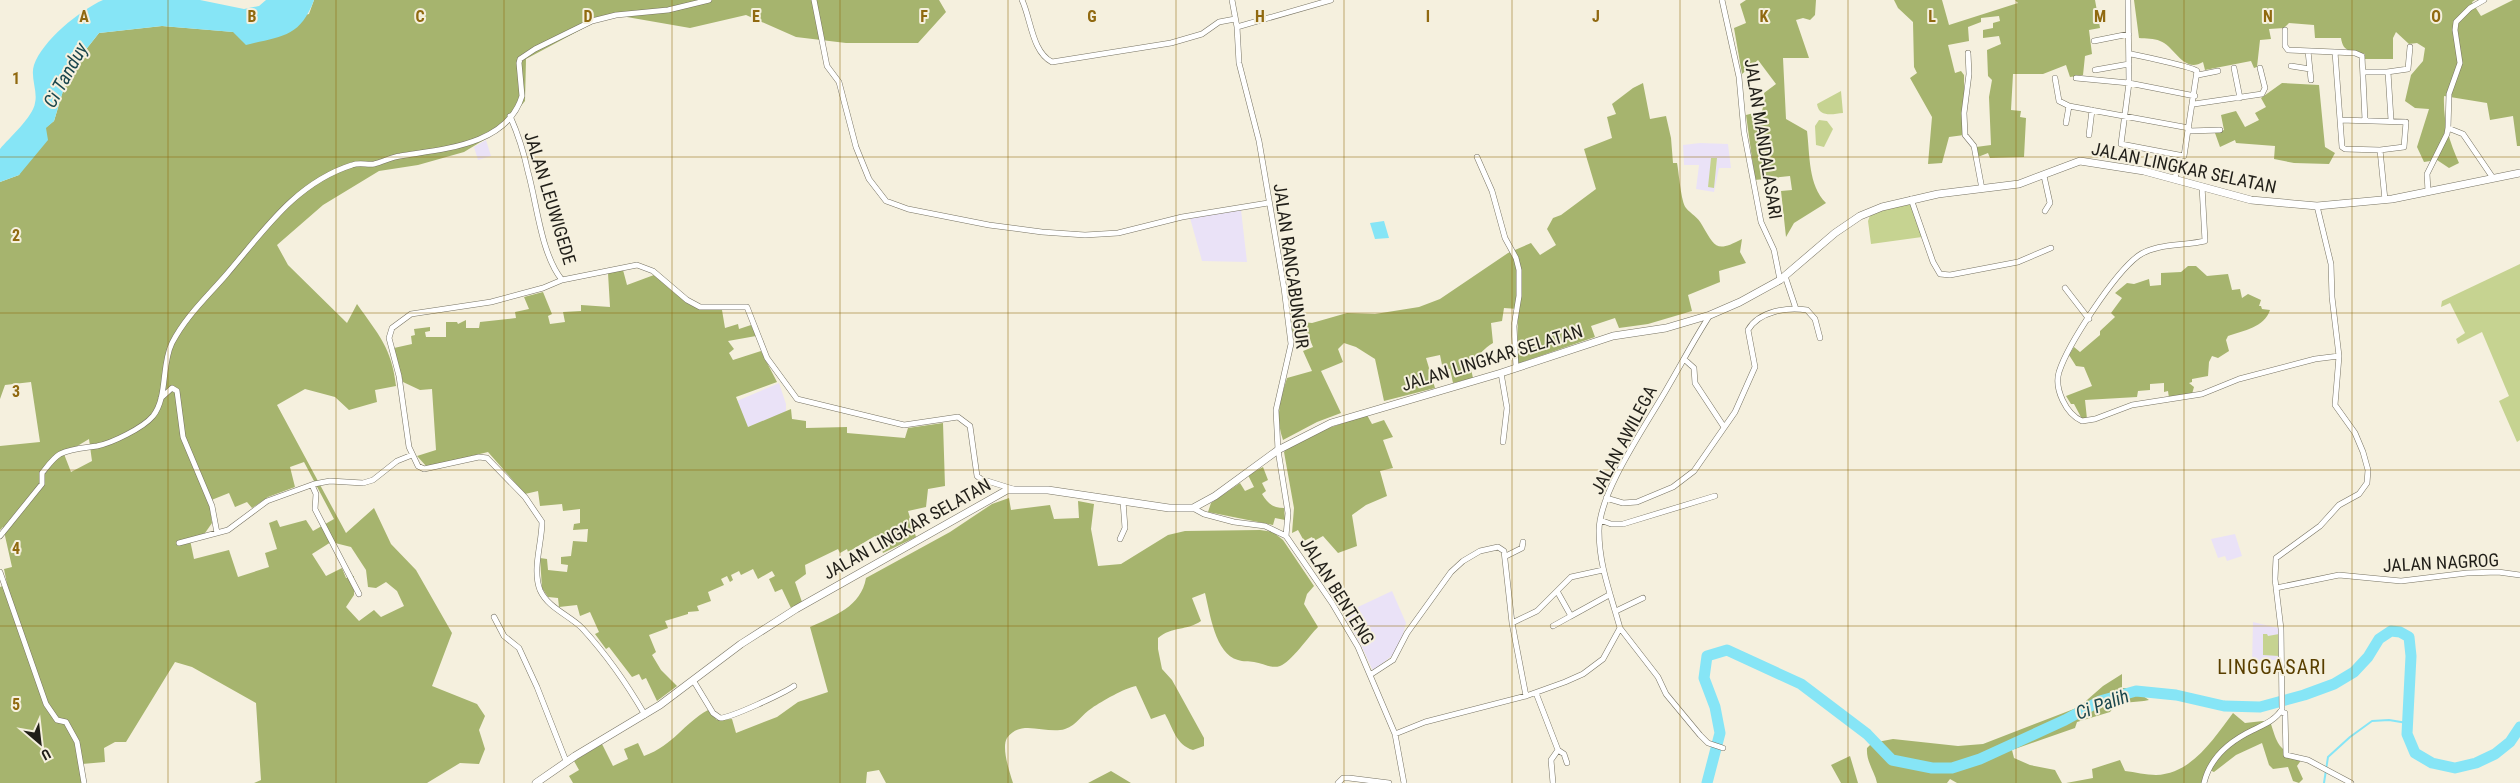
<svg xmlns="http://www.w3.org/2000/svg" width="2520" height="783" font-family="'Roboto Condensed',sans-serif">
<rect width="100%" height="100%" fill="#f5f0de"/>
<path fill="#eae2f7" d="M486,140L491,156L478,160L474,147Z
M1700,143L1728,144L1731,168H1719L1714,192L1696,189L1699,165H1684L1683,145Z
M1241,210L1247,262L1202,261L1190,218Z
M779,383L786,404V412L748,427L737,401Z
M2235,534L2242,556L2227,561L2225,556L2218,558L2211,539Z
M1392,591L1406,623L1404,630L1399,650L1373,671L1362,647L1343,614Z
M2253,622L2278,628L2279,660H2265V664H2252Z"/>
<path fill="#c6d391" d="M1841,91L1843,113C1833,114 1819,118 1817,104Z
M1819,120L1827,121L1833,129L1824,147L1816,145L1815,126Z
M1711,158H1717L1714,188L1708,187Z
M1910,202L1922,237L1871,244L1868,221L1871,213Z
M2520,264V440L2517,442L2499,401L2509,396L2482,332L2458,344L2456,339L2465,333L2450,303L2441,307L2442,301Z
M2263,634H2267L2268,636L2279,634V656L2263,655Z"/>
<path fill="#a6b46e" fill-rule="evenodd" d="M314,0H939L946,12L918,43H846L796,37L746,15L690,28L621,16L597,21L526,59L525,101L502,129L464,152L418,165L379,171L323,205L277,245L288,265L347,323L357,304C378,334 392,348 396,386L375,390L377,402L349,410L335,397L305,389L277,405L346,533L374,508L391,544L416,570L452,633L432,686L477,704L485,716L479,730L485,749L479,764L460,763L427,783H254L261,780L256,703L192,667L175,662L126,742H115L104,748L105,762L82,764L86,783H0V587L7,584L4,569L12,567L3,527L0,530V446L40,442L31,382L5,385L0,399V182L19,175L45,128L54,121L69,71L99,33L162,26L234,32L309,14ZM89,439L92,461L71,472L64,454ZM304,462L334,519L313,531L306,520L280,527L277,520L269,523L277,549L265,553L269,567L238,577L229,550L194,559L190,540L205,533L212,523L209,501L229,493L235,507L247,502L252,508L268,497L295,487L290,467ZM331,542L351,547L366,570L368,587L376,588L386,582L397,591L404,606L381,617L374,610L359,621L346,607L354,595V576L346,578L342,568L326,576L312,554Z
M1746,0H1816L1815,15L1810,20L1803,18L1796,20L1809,58H1783L1786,119L1807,131C1810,155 1808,185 1826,203L1794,223L1786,237L1781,191L1792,190L1790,176L1755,180L1746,115L1762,111L1765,99L1764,93L1776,84L1758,60L1742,74L1734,28L1746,23L1740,4Z
M1894,0H1942L1949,25L2018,3L2015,0H2095L2100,28L2089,30L2092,54L2085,56L2083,75L2070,77L2066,65L2043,74H2013L2011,110L2021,111L2020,117L2026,118L2024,157L1990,158L1988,153L1978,157L1976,147L1991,145L1989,97L1992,80L1988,76L1987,50L2001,44L1999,36L1983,38V30L1993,28V23L2000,21L1999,16L1981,18V22L1968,27L1969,41L1948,45L1955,73L1961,71L1964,75V135L1949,137L1942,163L1928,164L1932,117L1910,78L1917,73L1914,67L1913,22L1898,8Z
M2134,0H2475L2472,2L2481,16L2513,0H2520V146H2517L2513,116L2490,120L2487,103L2444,96C2443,121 2449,141 2459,163L2449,168L2437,160L2424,162L2417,147L2429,109L2415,108L2405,101L2411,75L2423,61L2425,48L2417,43L2409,44L2396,32L2393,38V59H2365V54C2352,51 2343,53 2341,38H2315L2314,25L2289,23L2284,28L2269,29L2271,39L2260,40L2257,67L2254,68L2251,61L2205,70L2203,62C2183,74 2175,46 2160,41C2154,38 2146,39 2139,38Z
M1643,83L1650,119L1666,116L1671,138L1673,163H1677C1679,173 1681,202 1686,208C1691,214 1698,217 1702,225C1715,247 1716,253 1742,239L1740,252L1746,263L1719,271L1720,282L1688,295L1692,311L1648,324L1619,328L1615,318L1591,326L1595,337L1517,364L1518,309L1504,308L1502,321L1491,323L1493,343C1484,348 1479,357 1469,360L1473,378L1453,383L1450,369L1443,370L1440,355L1426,358L1435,388L1384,401L1375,359L1356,347L1344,343L1338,349L1343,362L1321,371L1341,413L1317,422L1283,440C1275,417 1280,400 1287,378L1312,371L1303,351L1313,347L1307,333L1293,335L1291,321L1312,323L1347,313L1375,314L1419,307L1440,299L1508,253L1531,243L1540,255L1556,245L1547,229L1553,218L1561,215L1596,189L1584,149L1612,138L1607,117L1616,114L1612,104L1633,88Z
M2282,83L2319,85L2325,147L2335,153L2329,164L2294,163L2274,159L2275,146L2236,143L2235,140L2220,147L2215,133L2224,130L2221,115L2236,111L2245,127L2259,120L2255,113L2266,107L2261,98Z
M2188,266H2196L2207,276L2228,274L2232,290L2240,289L2242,298L2248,294L2261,300L2259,306H2261L2262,309L2270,310C2264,328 2244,330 2228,336L2226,340L2229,351L2218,358L2212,356L2209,362L2208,376L2192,379V382L2189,383L2194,387L2192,394L2169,398L2168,391L2164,392V383L2150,384V390L2138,391L2137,397L2085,400L2087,419H2082L2074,404H2071L2066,396L2092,386L2084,367L2076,366L2069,355L2074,347L2080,352L2100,335V331L2115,317L2111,313L2122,298L2115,293L2127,283L2134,284L2149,279L2150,286L2161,285V273L2181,272Z
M623,270L627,285L654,275C676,294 690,311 722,310L725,328L738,324L739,329L751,325L756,336L728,341L734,349L729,353L733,360L761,351L777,382L736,397L748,427L791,409L792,419L806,421V428L847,427V433L905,438L908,428L943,423L945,486L928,489L926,507L908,511L916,537L883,553L875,536L848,552L847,549L840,553L838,549L805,565L806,574L795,582L802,602L791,608L782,589L775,592L769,579L775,576L772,571L758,579L753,569L741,575L739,571L731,575L733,580L730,582L727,576L721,579L724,585L708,592L711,601L697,606L699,611L688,612V614L665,621L668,628L649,635L656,652L652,655L661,670L677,686L657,701L646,678L642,680L639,674L632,677L609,647L606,649L595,634L599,632L590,612L580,616L577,605L559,607L558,598L548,597L542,588L540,558L547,559L548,570L567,572L568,565L561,564V557L571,556L573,541L587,542L588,529L573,530L574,524L580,523V509L563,511L562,504L540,506L538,491L525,494L488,452L427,467L417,456L436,450L432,389L420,390L403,382L394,348L412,344L411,336L415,335L414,329L430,327V331L425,332L426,337H446V322H457L458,324L466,320V328H479L480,322L516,318L515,312L529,309L524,297L543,292L552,314L548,316L550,324L565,322L563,312L581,311V305L610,307L608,273Z
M1367,415L1372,424L1384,420L1393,437L1383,440L1393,468L1380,471L1387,496L1366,505L1352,515L1357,546L1338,553L1323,536L1314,541L1312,537L1304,541L1298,530L1292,533L1294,508L1284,452L1287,448L1323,430Z
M1263,467L1268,480L1262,483L1266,491L1262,494C1268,504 1273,508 1284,508L1285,520L1275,518L1273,525L1208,512L1211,503L1240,483L1245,491L1254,487L1248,475Z
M1009,498L1011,510L1050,505L1054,519L1079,518L1078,501L1094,504L1091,529L1098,566L1121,564L1168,535L1185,531L1260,530L1273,532L1283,540L1314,586L1307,594L1304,604L1318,627C1309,636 1291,662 1280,666C1271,669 1263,663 1254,662C1249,661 1243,662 1238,660C1215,654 1210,613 1205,593L1192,598L1201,621C1187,631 1172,626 1158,638V649L1162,669L1172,680L1204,738V746L1193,750C1176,745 1173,728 1165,714L1151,719L1136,686C1125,688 1102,701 1092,708C1082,714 1077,725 1065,729C1046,735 1021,718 1007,738C1001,748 1010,773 1013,783H886L879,770L867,772L866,783H573L569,776L579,770L574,761L602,744L613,766L628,759L624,749L638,743L644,756C674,745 684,723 708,710L717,720L732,719L736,733L777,717L798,702L828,692L810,627C834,616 861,607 866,578L950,532L992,504Z
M2122,674V688H2131L2149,700C2136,703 2118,700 2110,712L2077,722L2075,728L2012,750L2014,758L2030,765L2055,770L2062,783H1957L1950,779L1947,783H1877C1875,772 1866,762 1867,748L1872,743L1893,739L1958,746L1983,744L2079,707L2103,686Z
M2233,713L2245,723L2263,721L2271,724C2278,747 2280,750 2302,759L2297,766L2303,779L2299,783L2293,781L2288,767L2273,769L2269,765L2262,743L2236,755L2214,772L2207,769L2202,783H2066L2093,778L2092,769L2120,760L2125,771C2135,772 2146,775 2156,775C2192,774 2214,738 2233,713Z
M1850,756L1858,783H1841L1831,765Z
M1111,771L1131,783H1088Z"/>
<path fill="#86e5f6" d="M103,0H200L244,9L259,6L266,0H314C300,38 281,36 246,45L233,32L162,26L99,33L69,71L54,121L46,128L48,140L19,175L0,182V149C9,138 33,117 35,103C38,91 30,77 34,65C42,41 80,10 103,0Z
M1384,221L1389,238L1375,239L1370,223Z"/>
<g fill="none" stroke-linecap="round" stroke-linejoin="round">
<path stroke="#86e5f6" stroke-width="2" d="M2324,783L2328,757L2350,737L2372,721L2389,720L2407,723"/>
<path stroke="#86e5f6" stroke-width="11" d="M1707,783L1720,733L1715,707L1704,678L1707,656L1727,650L1801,684L1867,734L1892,760L1932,768H1952L1980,759L2065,720L2100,701L2136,691L2176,695L2224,706L2260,707L2304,695L2334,684L2354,672L2368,657L2379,639L2391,631L2400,632L2409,637L2411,656L2407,734L2415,753L2432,763L2455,768L2476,763L2495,754L2510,742L2520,727"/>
<defs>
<path id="street" d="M814,0L827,66L839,82L856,147L869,179L886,201L908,209L989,225L1042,232L1085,235L1118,233L1182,217L1268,203
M1022,0C1031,19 1032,52 1052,62L1171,43L1202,34L1219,22L1235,19
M1232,0L1237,27L1239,63L1259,141L1284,288L1291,344L1276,410L1278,450L1288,513L1286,536
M1722,0L1739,77L1744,132L1761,222L1774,250L1780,280
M2128,0L2129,83L2121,144L2184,156L2197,71C2193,67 2141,56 2131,54
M2484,0L2470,8L2456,22L2455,30L2460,63L2449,94L2448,128L2463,134L2493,178
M1237,27L1331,0
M2285,30V46L2288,50L2335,52L2342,147L2345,149L2380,150L2385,200
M2094,41L2129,34
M2308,51L2311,80
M2335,52L2355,53L2362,56L2365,120
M1968,53L1969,74L1964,113L1965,135L1974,146L1982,189
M2291,66L2310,69
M2234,68L2240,98
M2095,70L2129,64
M2364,72H2388L2391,120
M2387,72L2408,69L2410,47
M2198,75L2218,71
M2055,78L2059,101L2069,106L2189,128
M2076,78L2129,83L2195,96
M2194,104L2262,94L2265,88L2260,68
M510,116C518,134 524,153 528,172C537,204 541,254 562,280L637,265L653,271L687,300L700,307H747L767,358L797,399L904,425L958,417L970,426L977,476L981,479L1013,489
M2340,120L2406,122L2404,147L2380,150
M2066,123L2069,106
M2189,131L2220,130
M2089,135L2092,110
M1477,157L1492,191L1505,238L1516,258L1519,270V296L1514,326L1516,368
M2044,176L2050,203L2045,211
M2175,178L2180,156
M2202,186L2205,241C2184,246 2156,243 2138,256C2114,274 2068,344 2059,372C2054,389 2066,414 2082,421L2095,419L2132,405L2202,394L2239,379L2315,359L2339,356
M2428,191L2427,174L2447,134L2448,128
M1911,199L1933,262L1940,274L1950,275L2018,262L2051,248
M1785,276L1796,309
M562,280L543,288L491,302L411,314L392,328L389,338L399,376L409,447L418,466L424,469L479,457L487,458L525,497L542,522C542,543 532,569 540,590C548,608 569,615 582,628C606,654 627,684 645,715
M2065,288L2089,319
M1684,359L1694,368L1695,383L1724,427
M1501,373L1507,408L1503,442
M161,398L172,388L177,391L183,437L212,506L217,533
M312,485L316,494L315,509L359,594
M1606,498L1623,503L1637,502L1673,487L1694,471L1735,412L1755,367L1748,330C1759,311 1787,307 1807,310L1815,319L1820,338
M1193,508L1204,514L1234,522L1265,526L1286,536L1332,603L1358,647L1395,734L1404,783
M1600,520L1611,524H1623L1715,496
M0,536L42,484V473C47,467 53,458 60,454C72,448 84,448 97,446C112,443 143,428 153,416C168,397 161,365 172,343C186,316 207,297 226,275C263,232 295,183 352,165C359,162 367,165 374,164C383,162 391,157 400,156C441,149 507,146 522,96L519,63L520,59L535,49L592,21L616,15L668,10L709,0
M1120,539L1125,528L1123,501
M179,543L228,530L267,501L314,484L330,481L363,483L373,480L397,461L412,455
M1506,556L1522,548L1523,542
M0,572L46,704L57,720L66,722L77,742L84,783
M2276,588L2339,575L2401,581L2467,573L2498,572L2520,575
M1557,591L1571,616L1609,595
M1616,611L1643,598
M494,617L504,636L519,648L537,687L566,761
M1553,626L1571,616
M1620,628L1658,677L1666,694L1700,735L1708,743L1723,748
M1370,675L1393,660L1407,633L1451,572L1463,561L1480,551L1498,547L1504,551L1512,623
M693,680L713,713L720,718C731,718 784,693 794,686
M1536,693L1558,750L1551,760L1553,783
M1526,696L1512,623L1537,611L1571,577L1603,570
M2281,712L2285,713L2286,755L2308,760L2351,783
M1395,734L1425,722L1526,696L1565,682L1583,674L1603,659L1620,628C1611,595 1599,566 1599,531C1599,491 1649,421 1669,385C1683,361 1695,338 1710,315
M1558,750L1564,754L1567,763
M1338,783L1343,778H1349L1389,783
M2204,783C2210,757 2230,741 2253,730C2263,725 2276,720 2282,709L2281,629L2275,579L2276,558L2320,526L2339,505L2359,494L2367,483L2368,470L2363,452L2355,433L2335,405L2339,356L2332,297L2331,264L2317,206"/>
<path id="secondary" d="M536,783L575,756L660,705L741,644L796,609L1007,490H1048L1169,508H1193L1215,496L1278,450L1331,423L1501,373L1613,336L1666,328L1710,315L1740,302L1780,280L1835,233L1860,216L1882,207L1938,194L2019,184L2080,161L2144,171L2251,200L2317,206L2392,199L2520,173"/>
</defs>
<use href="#street" stroke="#777363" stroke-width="6"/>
<use href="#secondary" stroke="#777363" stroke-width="8"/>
<use href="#street" stroke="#fff" stroke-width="5"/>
<use href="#secondary" stroke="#fff" stroke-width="7"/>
</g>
<path fill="none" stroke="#906910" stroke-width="1" stroke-opacity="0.55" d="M168,0V783M336,0V783M504,0V783M672,0V783M840,0V783M1008,0V783M1176,0V783M1344,0V783M1512,0V783M1680,0V783M1848,0V783M2016,0V783M2184,0V783M2352,0V783M0,157H2520M0,313H2520M0,470H2520M0,626H2520"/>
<g text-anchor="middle" stroke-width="4" stroke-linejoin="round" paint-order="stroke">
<g font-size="18" fill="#211f19" stroke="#f5f0de">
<text transform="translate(1763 139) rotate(81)" y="6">JALAN MANDALASARI</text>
<text transform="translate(2184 168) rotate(12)" y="6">JALAN LINGKAR SELATAN</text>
<text transform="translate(550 198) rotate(73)" y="6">JALAN LEUWIGEDE</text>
<text transform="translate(1291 266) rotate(82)" y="6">JALAN RANCABUNGUR</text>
<text transform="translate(1492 358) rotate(-17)" y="6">JALAN LINGKAR SELATAN</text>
<text transform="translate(1624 440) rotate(-62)" y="6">JALAN AWILEGA</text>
<text transform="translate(907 529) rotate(-29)" y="6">JALAN LINGKAR SELATAN</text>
<text transform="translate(2441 563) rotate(-3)" y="6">JALAN NAGROG</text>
<text transform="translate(1337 591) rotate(58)" y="6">JALAN BENTENG</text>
</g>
<g font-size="19" font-style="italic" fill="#1a464d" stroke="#f5f0de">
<text transform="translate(65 75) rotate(-61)" y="7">Ci Tanduy</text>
<text transform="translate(2102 704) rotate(-20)" y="7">Ci Palih</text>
</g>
<g font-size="20" letter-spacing="1" fill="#593f00" stroke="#f5f0de">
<text x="2272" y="674">LINGGASARI</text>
</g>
</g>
<g font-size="16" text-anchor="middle" font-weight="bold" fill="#906910" stroke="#f5f0de" stroke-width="4" stroke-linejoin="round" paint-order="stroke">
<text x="84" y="22">A</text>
<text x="252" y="22">B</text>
<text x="420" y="22">C</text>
<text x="588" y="22">D</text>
<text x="756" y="22">E</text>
<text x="924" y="22">F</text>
<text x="1092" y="22">G</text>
<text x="1260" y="22">H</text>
<text x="1428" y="22">I</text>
<text x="1596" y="22">J</text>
<text x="1764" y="22">K</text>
<text x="1932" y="22">L</text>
<text x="2100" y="22">M</text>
<text x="2268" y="22">N</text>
<text x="2436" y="22">O</text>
<text x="16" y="84">1</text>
<text x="16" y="241">2</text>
<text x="16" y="397">3</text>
<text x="16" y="554">4</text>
<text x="16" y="710">5</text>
</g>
<g transform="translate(40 743) rotate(152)" stroke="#f5f0de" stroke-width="4" paint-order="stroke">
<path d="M0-4L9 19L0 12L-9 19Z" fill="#211f19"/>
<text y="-8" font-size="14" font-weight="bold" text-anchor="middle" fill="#211f19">U</text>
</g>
</svg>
